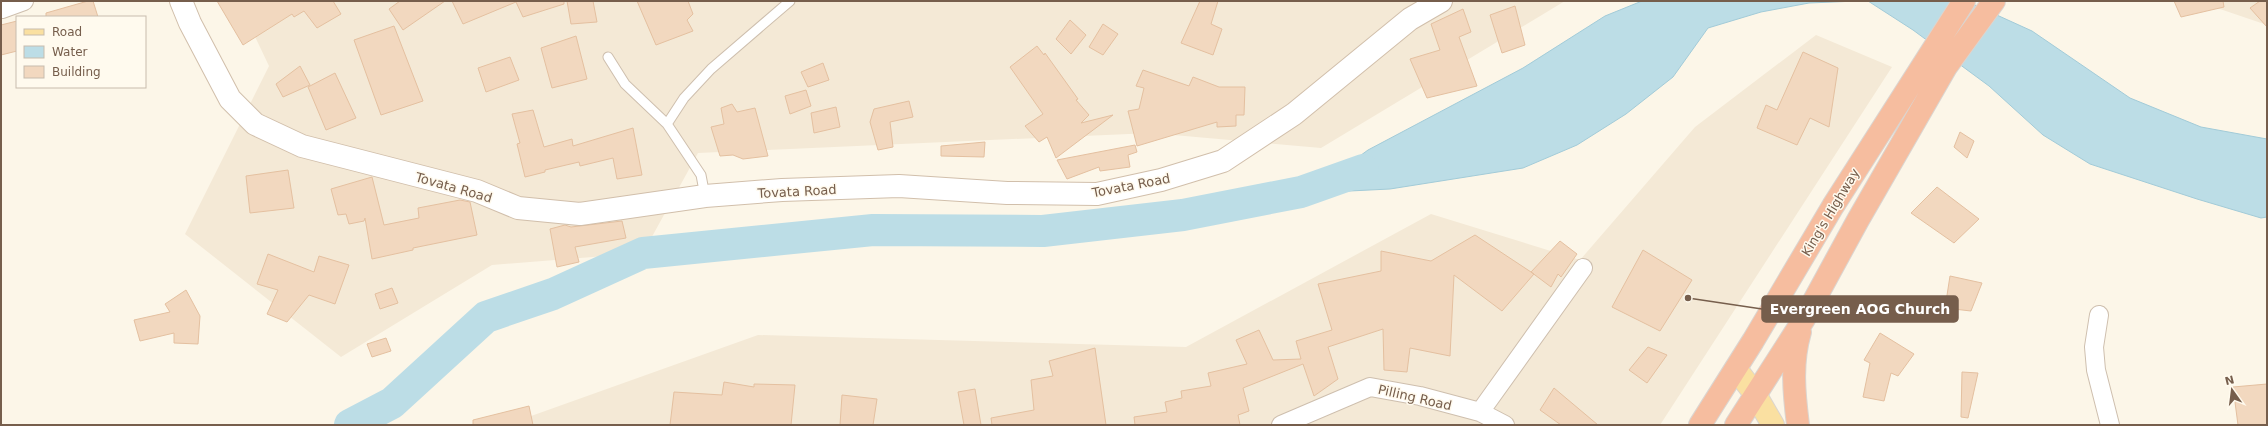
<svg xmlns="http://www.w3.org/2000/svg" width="2268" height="426" font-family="'DejaVu Sans',sans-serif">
<rect width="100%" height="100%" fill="#fcf6e8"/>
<path fill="#f4e9d6" d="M238,1H1565L1321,148L1151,133L698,153L643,253L492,265L341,357L185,234L269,66Z
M2194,1H2267V25L2217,8Z
M1816,35L1892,67L1660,425H506L758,335L1186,347L1431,214L1580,260L1695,127Z"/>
<path fill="#bcdde6" stroke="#a2cbd8" d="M1642,1H1857L1809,3L1761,12L1708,28L1673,77L1626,114L1577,145L1523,168L1390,189L1309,193L1368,150L1523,68L1605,16Z
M1868,1H1966L2032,31L2130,98L2201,127L2267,139V217L2261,218L2197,199L2090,164L2043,135L1989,86L1913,30Z"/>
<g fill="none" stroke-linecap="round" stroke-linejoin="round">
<path stroke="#bcdde6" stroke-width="32" d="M350,425L392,403L486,317L553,294L643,253L873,230L1043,231L1183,215L1301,192L1363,170"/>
</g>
<path fill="#f2d8bf" stroke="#e4c0a0" d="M88,1H93L98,17H46V13Z
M217,1H333L341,14L317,28L304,11L294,17L292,14L243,45Z
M400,1H445L403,30L389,9Z
M452,1H564V4L523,17L516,2L463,24Z
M567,1H593L597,22L571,24Z
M637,1H688L693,14L687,20L693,31L656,45Z
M1200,1H1218L1211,24L1222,29L1213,55L1181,43Z
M2174,1H2223L2224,7L2181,17Z
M2260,1H2267V27L2250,8Z
M1515,6L1525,45L1502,53L1490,15Z
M1463,9L1471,32L1459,37L1477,86L1427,98L1410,59L1440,50L1431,24Z
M1070,20L1086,35L1071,54L1056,39Z
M17,21V51L1,55V25Z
M1103,24L1118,34L1103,55L1089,47Z
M394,26L423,101L381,115L354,40Z
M576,36L587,79L552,88L541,48Z
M1037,46L1044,55L1045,53L1078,99L1076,100L1089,115L1081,123L1113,115L1056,158L1047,137L1039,142L1025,126L1043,114L1010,67Z
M1803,52L1838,68L1829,127L1810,118L1797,145L1757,128L1766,105L1777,110Z
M510,57L519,80L486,92L478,68Z
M823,63L829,80L808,87L801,72Z
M300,66L310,85L283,97L276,84Z
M1143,70L1189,86L1193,77L1219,87H1245L1244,115H1236V126L1217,127V122L1137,146L1128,111L1139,109L1144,88L1136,86Z
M335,73L356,118L326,130L308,87Z
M806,90L811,106L790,114L785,96Z
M909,101L913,117L890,122L893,147L878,150L870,122L874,109Z
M732,104L737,112L755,108L768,156L743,159L733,155L720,156L711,127L724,124L721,108Z
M836,107L840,127L814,133L811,113Z
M533,110L544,147L572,139L573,146L633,128L642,175L617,179L613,158L580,166L579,162L545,170V172L525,177L517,144L520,143L512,114Z
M1960,132L1974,141L1967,158L1954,147Z
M985,142L984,157L941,156V146Z
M1135,145L1137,152L1128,155L1130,167L1100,171L1099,167L1067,179L1057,160Z
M288,170L294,208L250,213L246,176Z
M372,177L384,225L419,218L418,208L460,200L470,202L477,235L413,248V250L372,259L365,218L364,221L349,224L346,214L338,215L331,189Z
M1937,187L1979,219L1954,243L1911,213Z
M622,221L626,238L575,247L579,262L557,267L550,229L565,225L571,227Z
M1475,235L1534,274L1502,311L1454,275L1450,356L1410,348L1407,372L1384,370L1383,329L1328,347L1338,379L1314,396L1303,364L1243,388L1249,411L1238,415L1240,425H1135L1134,417L1167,412L1165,402L1182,398L1181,391L1211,386L1208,373L1247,364L1236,340L1259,330L1273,360L1301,359L1296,341L1332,330L1318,284L1381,271V251L1431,261Z
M1560,241L1577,254L1561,277L1558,274L1551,287L1531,272Z
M1643,250L1692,280L1660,331L1612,307Z
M268,254L314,272L319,256L349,265L335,304L309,295L287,322L267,314L278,290L257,284Z
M1950,276L1982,283L1971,311L1945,308Z
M392,288L398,303L380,309L375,294Z
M186,290L200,316L198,344L174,343V333L140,341L134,320L170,312L165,304Z
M1880,333L1914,354L1898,376L1891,373L1884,401L1863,397L1870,363L1864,360Z
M386,338L391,351L372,357L367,344Z
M1648,347L1667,355L1647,383L1629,370Z
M1095,348L1106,425H992L991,418L1034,410L1031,380L1053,376L1049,361Z
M1962,372L1978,373L1968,418L1961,417Z
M724,382L754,387V384L795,385L791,425H670L674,392L722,395Z
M2267,384V425H2238L2233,387Z
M1554,388L1598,425H1561L1540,410Z
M975,389L981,425H964L958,392Z
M842,395L877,399L873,425H840Z
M529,406L533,425H473V420Z"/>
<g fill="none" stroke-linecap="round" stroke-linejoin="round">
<defs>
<path id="lane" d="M608,57L625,84L667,124
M705,196L701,175L667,124L684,98L711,69L790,1"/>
<path id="street" d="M2,9L24,1
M2099,315L2094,347L2096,370L2110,425
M1480,412L1583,268
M1281,425L1370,387L1420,396L1480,412L1505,425"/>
<path id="secondary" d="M181,1L190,23L230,99L255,124L302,146L477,191L518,208L580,214L705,196L782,190L899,186L1007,193L1097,194L1161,180L1223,161L1294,114L1410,19L1441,1"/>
<path id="primary" d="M1736,369L1755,394L1773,425"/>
<path id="highway" d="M1700,425L1753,341L1833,206L1964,1
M1736,425L1804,319L1858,220L1946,67L1994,1
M1798,425C1794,393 1791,363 1800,332"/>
</defs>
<use href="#lane" stroke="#cebfae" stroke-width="11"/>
<use href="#street" stroke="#cebfae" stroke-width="20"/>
<use href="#secondary" stroke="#d1bfab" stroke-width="24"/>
<use href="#primary" stroke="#dbd5d0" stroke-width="24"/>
<use href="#highway" stroke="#dbd5d0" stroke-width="24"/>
<use href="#lane" stroke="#fff" stroke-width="9"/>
<use href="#street" stroke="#fff" stroke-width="18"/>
<use href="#secondary" stroke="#fff" stroke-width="22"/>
<use href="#primary" stroke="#fae0a1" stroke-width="22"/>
<use href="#highway" stroke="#f6bd9f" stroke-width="22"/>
</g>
<g text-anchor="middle" stroke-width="3" stroke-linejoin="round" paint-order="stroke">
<g font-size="13" fill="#765e4c" stroke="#fffaee">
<text transform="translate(1131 185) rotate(-11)" y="5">Tovata Road</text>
<text transform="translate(454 187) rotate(16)" y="5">Tovata Road</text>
<text transform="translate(797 191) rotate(-3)" y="5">Tovata Road</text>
<text transform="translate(1830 212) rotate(-59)" y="5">King's Highway</text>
<text transform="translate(1415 397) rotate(13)" y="5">Pilling Road</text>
</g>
</g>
<path fill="none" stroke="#765e4c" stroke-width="1.5" d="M1688 298L1762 309"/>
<circle fill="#765e4c" stroke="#fffaee" stroke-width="1.5" cx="1688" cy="298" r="4"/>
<rect fill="#765e4c" stroke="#765e4c" stroke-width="1.5" x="1762" y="296" width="196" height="26" rx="4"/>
<g font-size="14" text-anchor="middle" font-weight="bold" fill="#fff">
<text x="1860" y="314">Evergreen AOG Church</text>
</g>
<rect width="2268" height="426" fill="none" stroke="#765e4c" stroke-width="4"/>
<rect x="16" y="16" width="130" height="72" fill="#fffaee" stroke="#c8bcad"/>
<rect x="24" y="29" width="20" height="6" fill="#fae0a1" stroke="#c8bcad"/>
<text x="52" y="36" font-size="12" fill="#765e4c">Road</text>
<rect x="24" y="46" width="20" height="12" fill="#bcdde6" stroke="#c8bcad"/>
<text x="52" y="56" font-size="12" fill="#765e4c">Water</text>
<rect x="24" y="66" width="20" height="12" fill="#f2d8bf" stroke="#c8bcad"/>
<text x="52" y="76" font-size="12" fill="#765e4c">Building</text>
<g transform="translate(2232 390) rotate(346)" stroke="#fffaee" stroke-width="3" paint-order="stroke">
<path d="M0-3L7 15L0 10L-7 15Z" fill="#765e4c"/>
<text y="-6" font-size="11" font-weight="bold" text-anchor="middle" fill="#765e4c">N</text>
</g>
</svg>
